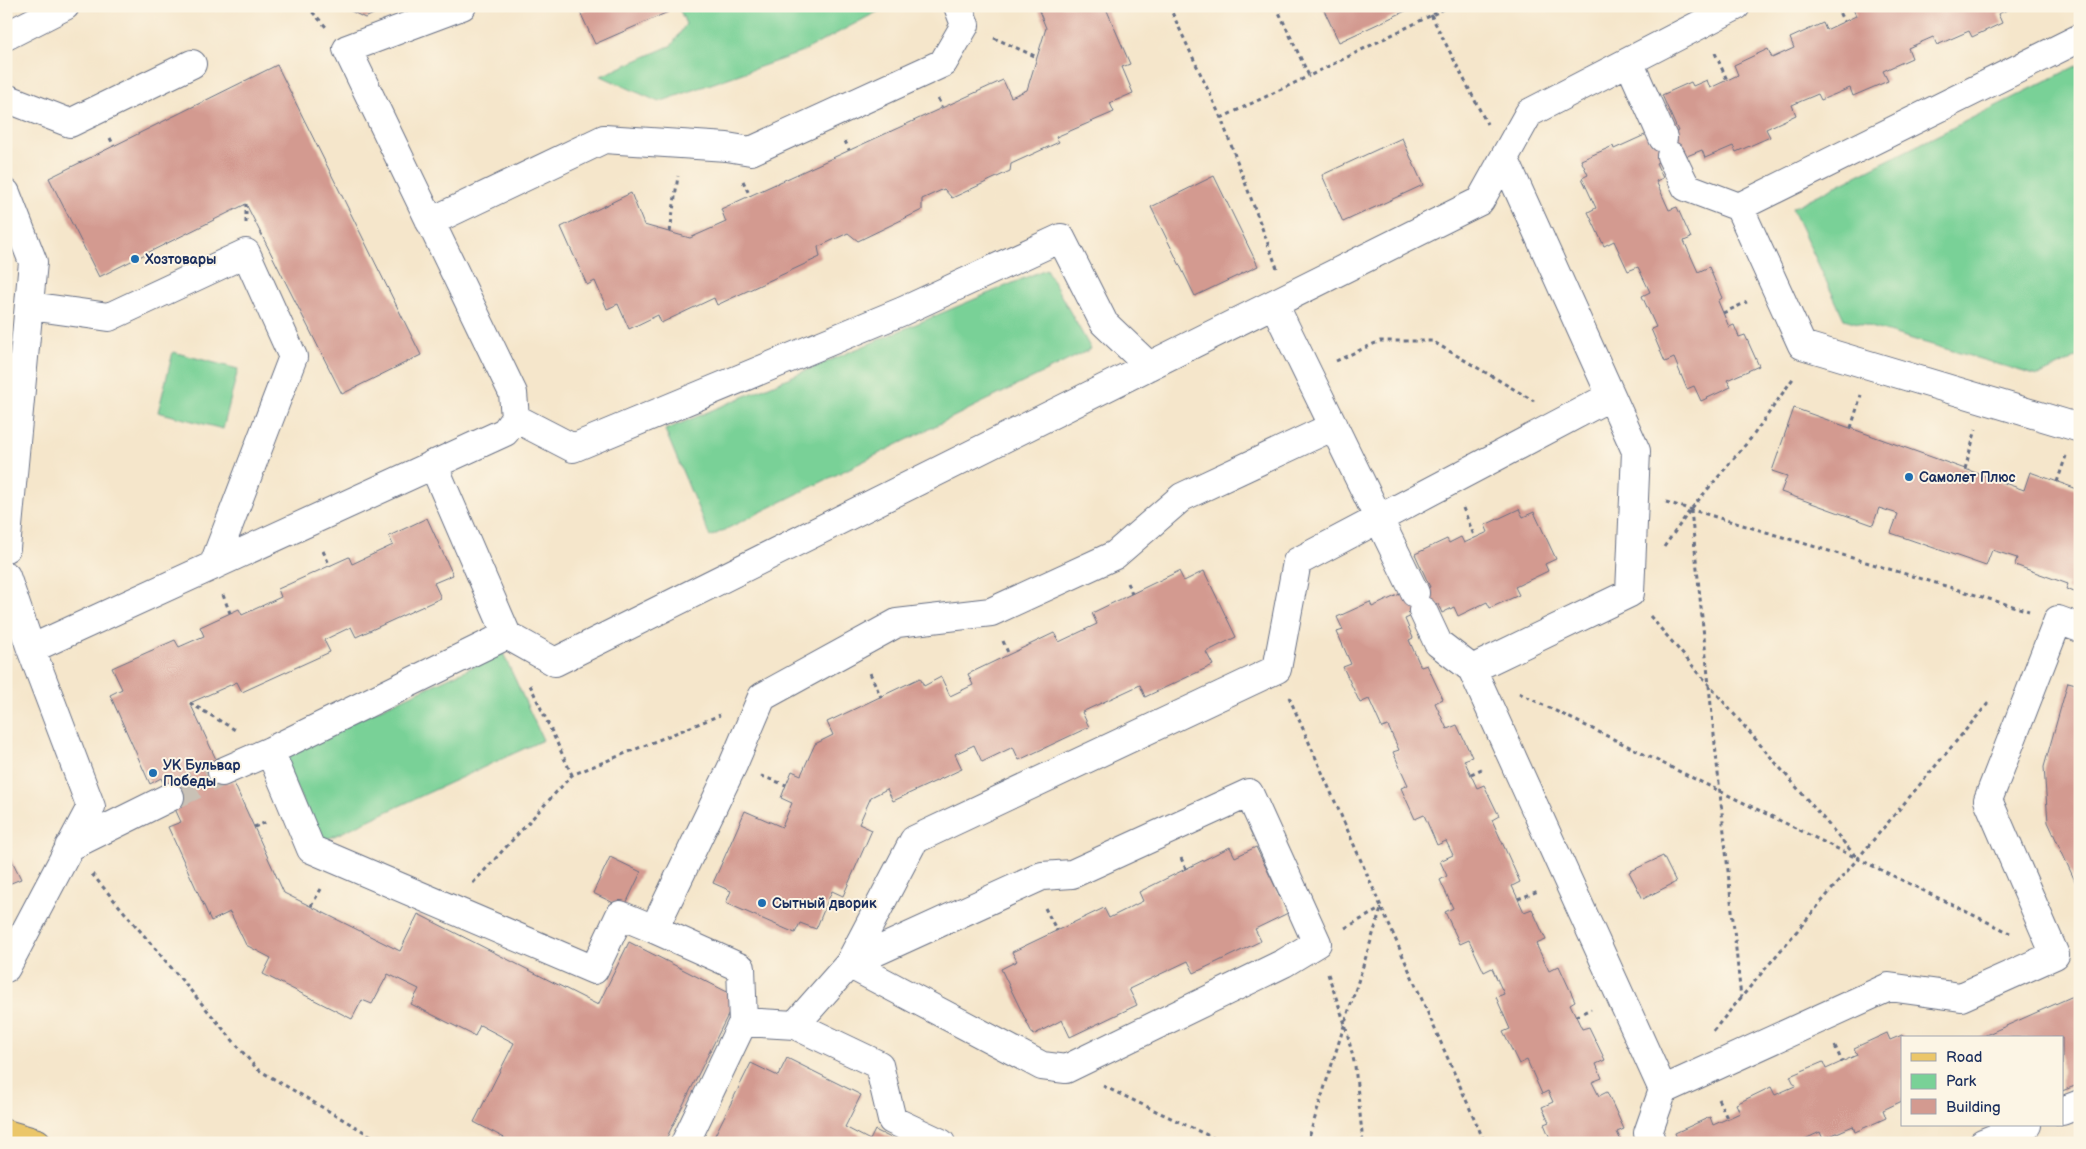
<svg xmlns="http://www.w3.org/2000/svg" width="2086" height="1149" font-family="'Balsamiq Sans',sans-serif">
<rect width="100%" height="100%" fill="#fcf5e5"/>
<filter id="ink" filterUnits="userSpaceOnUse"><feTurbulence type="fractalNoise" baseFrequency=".02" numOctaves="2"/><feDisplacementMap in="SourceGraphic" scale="10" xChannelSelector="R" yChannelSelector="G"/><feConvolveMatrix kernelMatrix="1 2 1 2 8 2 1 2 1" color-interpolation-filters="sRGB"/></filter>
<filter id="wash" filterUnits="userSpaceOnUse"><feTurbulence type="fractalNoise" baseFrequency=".0096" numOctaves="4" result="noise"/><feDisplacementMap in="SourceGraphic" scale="20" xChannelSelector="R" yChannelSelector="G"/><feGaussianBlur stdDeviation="1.12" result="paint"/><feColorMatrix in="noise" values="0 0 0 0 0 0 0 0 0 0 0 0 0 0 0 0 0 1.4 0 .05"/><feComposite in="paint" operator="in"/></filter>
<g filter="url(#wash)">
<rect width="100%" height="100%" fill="#f5e6cb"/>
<path fill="#79d197" stroke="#4a807a" d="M678,6H888L800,53L659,102L601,76L672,45L686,24Z
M2080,64V356L2038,376L1844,319L1792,208Z
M1046,269L1091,349L710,537L665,430Z
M173,352L238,369L223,429L158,412Z
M503,653L543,740L321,842L281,754Z"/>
<g id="blocks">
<path fill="#d39a90" d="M341,6H390L365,18Z
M593,6H665L668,12L595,44L580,12Z
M1037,6H1105L1130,64L1122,67L1133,93L1110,103L1114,112L1056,137L1059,142L1011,164L1010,171L952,198L944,189L922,199V210L858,241L848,233L818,247L820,257L717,305L714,298L661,323L658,315L629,329L618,304L607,309L595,281L587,285L561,227L631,193L644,225L690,238L726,222L721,209L1003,80L1011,97L1027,90L1046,28Z
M1322,6H1416L1339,42Z
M1852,6H2016L1998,14L2002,23L1972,37L1969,31L1937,45L1933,37L1908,48L1912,58L1883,71L1888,81L1853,96L1850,88L1821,100L1818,94L1792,105L1796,115L1766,129L1770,137L1736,152L1733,146L1705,158L1702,150L1687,156L1684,150L1656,163L1663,178L1656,181L1669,210L1677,207L1691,238L1684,241L1698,272L1709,267L1722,298L1718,301L1729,327L1734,325L1739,337L1745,335L1759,366L1727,380L1731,387L1701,401L1694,386L1687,389L1674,358L1665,362L1651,329L1656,327L1642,296L1650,292L1638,267L1628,271L1614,241L1604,246L1588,212L1596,208L1582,178L1588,175L1581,160L1613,146L1614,149L1647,134L1651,143L1678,131L1662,95L1691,82L1693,86L1707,80L1710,88L1738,75L1734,65L1768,49L1772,58L1794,48L1790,38L1823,23L1826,30L1856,16Z
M277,65L421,355L342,394L246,204L99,277L49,178Z
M1402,138L1423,185L1343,222L1322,175Z
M1214,176L1258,266L1195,296L1151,207Z
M1794,408L2024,490L2030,472L2080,490V594L2066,589L2068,584L2015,565L2017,558L1992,550L1986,566L1891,533L1898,514L1879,508L1873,525L1781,492L1787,476L1772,471Z
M1519,509L1523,517L1534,512L1556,559L1545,564L1548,571L1515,587L1519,595L1490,608L1487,602L1458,616L1454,607L1442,613L1438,604L1405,619L1413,638L1409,640L1421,667L1427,665L1443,699L1435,703L1447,729L1457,725L1472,757L1464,760L1477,788L1484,785L1499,816L1492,820L1520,882L1512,886L1524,912L1532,909L1546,940L1536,944L1549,971L1559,966L1575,1001L1570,1004L1582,1029L1589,1027L1605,1060L1596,1064L1602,1078L1592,1082L1599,1096L1607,1092L1624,1129L1617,1132L1622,1143H1552L1544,1124L1549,1122L1542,1107L1553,1102L1548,1091L1542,1094L1527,1060L1519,1064L1503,1032L1510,1029L1496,997L1504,994L1492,968L1484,972L1469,940L1460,944L1445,912L1453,908L1440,880L1447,876L1440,861L1453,855L1446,841L1437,845L1424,815L1415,819L1401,788L1408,785L1393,752L1399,750L1388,726L1382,728L1369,699L1360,703L1343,667L1351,664L1337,632L1343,630L1337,617L1370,602L1372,607L1402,593L1404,599L1430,587L1415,554L1447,539L1449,543L1461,537L1464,543L1488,532L1485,525Z
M427,518L453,575L434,583L441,598L356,637L351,627L324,640L330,652L242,692L237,682L190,703L227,783L233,781L284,893L400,951L418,914L598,1005L629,942L737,997L664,1143H514L474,1122L514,1043L480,1025L475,1036L411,1004L419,989L388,974L372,1004L362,1000L352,1019L263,974L271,958L246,945L230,912L211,921L168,827L181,822L161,778L150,784L110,695L122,689L112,668L175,640L179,647L204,636L200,627L239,609L242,615L281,597L278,589L349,557L352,564L393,545L389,536Z
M1179,571L1184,581L1204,571L1236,637L1206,652L1213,665L1145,697L1140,685L1082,712L1089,727L1019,760L1013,747L982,762L974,745L955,754L962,769L893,801L887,789L871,797L859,824L872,830L843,896L832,891L816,929L800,923L795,933L726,903L731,891L713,883L745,811L782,827L792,803L781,798L786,785L792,771L801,775L815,744L833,735L827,722L920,678L924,686L941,677L950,696L973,685L968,674L1054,633L1059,642L1097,624L1092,613Z
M2068,682L2080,685V892L2048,822L2044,767Z
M1230,847L1235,857L1256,847L1288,913L1255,929L1261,941L1194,973L1188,961L1129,989L1137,1005L1070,1037L1062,1020L1033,1035L1001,969L1017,961L1012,952L1104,908L1109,918L1143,901L1139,892Z
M6,848L21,879L6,885Z
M1663,856L1676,882L1643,899L1629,872Z
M610,857L641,872L624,908L593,893Z
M2080,993V1084L2062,1091V1038H1979Z
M1887,1033L1890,1040L1902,1035L1903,1038L1902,1101L1883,1110L1886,1118L1855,1132L1853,1126L1823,1139L1820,1132L1796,1143H1679L1675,1133L1710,1117L1713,1125L1740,1113L1736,1104L1771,1087L1775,1095L1795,1086L1790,1076L1823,1062L1826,1069L1857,1055L1854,1048Z
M787,1058L861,1095L845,1127L870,1140L875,1130L901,1143H711L751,1063L778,1076Z"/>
</g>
</g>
<g filter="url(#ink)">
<use href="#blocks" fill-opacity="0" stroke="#676f84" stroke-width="1"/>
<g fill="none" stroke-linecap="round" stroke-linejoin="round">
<path stroke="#c9c1b5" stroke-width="28" stroke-dasharray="28 14" stroke-linecap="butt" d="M170,797L222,772"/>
<defs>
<path id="minor" d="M6,36L65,6
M2080,38L1739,207L1802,345L2080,428
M1629,62L1663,138
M6,98L70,123L192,64
M1671,156L1686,187L1739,207
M1504,158L1636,451L1630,593L1472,669L1663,1090L1889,987L1961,997L2055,955L1988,800L2058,620L2080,628
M6,193L33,262L6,548
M430,222L604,139L727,147L751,151L943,63L965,25L958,6
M1274,304L1415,593
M30,306L109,317L246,253L293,357L213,566
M515,418L573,448L903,311L1061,238L1104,323L1149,366
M6,576L31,649L91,807L6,968
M1423,611L1438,643L1472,669
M507,635L555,662L1480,201L1529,113L1736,6
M31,649L505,432L515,418L513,393L347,49L462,6
M270,751L311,849L594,970L620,915L654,929
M222,772L270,751L507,635L433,464
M1249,793L1317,943L1284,963L1066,1069L1042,1066L849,964L1042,876L1072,874Z
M69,847L170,797
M743,1022L795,1025L879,1065L892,1120L941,1143
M795,1025L849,964L914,840L1277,669L1297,562L1611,396
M2062,1111L2080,1104
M685,1143L743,1022L741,968L654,929L733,765L762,697L897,623L991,612L1115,555L1182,497L1334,426
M1652,1143L1648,1133L1663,1090
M1983,1143L2027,1125"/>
<path id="major" d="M6,1134L37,1143"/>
</defs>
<use href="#minor" stroke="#676f84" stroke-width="30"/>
<use href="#major" stroke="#676f84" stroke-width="30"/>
<path stroke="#676f84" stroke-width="3" stroke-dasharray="4 4" stroke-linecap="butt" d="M307,6L326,27
M1169,6L1221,118L1277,268
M1276,6L1309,76L1450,6
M1836,6L1844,22
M1431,15L1487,124
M994,38L1037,57
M1715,53L1727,80
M938,99L942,107
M1221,118L1309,76
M110,138L114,146
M845,141L849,150
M743,181L750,196
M246,223V204
M670,232L678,176
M1723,313L1747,302
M1336,361L1380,341H1432L1534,401
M1851,428L1861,395
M1965,469L1976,429
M2057,482L2066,456
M1666,502L2029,611
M1463,508L1475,538
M1691,510L1741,998
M1664,547L1691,509L1752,437L1794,377
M323,551L330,566
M1127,583L1132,594
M223,595L230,613
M1650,616L1858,859
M1003,641L1009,655
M870,673L881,697
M530,685L572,775
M1519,693L2010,933
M1289,697L1485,1143
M190,703L237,731
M1471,774L1484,768
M761,776L786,785
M254,827L267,822
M1181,858L1186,869
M92,874L257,1069L383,1143
M473,883L572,775L720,715
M1518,899L1538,891
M311,906L321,889
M1045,908L1057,931
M1345,928L1382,908
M1328,974L1345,1024L1355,1066L1363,1143
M1576,1016L1591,1009
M1713,1031L1990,701
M1835,1046L1842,1062
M1103,1086L1224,1143
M1718,1099L1727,1118
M1307,1143L1381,909"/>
<use href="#minor" stroke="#fff" stroke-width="28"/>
<use href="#major" stroke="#ebc669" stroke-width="28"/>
</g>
</g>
<g fill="#1f6fb2" stroke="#fcf5e5" stroke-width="2">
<circle cx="135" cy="259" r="5"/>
<circle cx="1909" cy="477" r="5"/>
<circle cx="153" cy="773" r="5"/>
<circle cx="762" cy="903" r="5"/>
</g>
<g text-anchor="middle" stroke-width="4" stroke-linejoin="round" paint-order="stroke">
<g font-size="14" font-weight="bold" fill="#1b2f5e" stroke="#fcf5e5" text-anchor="start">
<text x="145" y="264">Хозтовары</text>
<text x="1919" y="482">Самолет Плюс</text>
<text x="163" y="770">УК Бульвар<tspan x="163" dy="16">Победы</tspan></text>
<text x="772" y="908">Сытный дворик</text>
</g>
</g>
<rect width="2086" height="1149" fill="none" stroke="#fcf5e5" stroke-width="25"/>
<rect x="1901" y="1036" width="162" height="90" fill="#fcf5e5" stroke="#a2a6af"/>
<rect x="1911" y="1053" width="25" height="8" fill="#ebc669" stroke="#a2a6af"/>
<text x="1946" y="1062" font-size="15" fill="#1b2f5e">Road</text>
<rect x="1911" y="1074" width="25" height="15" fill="#79d197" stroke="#a2a6af"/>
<text x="1946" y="1086" font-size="15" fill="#1b2f5e">Park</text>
<rect x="1911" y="1099" width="25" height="15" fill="#d39a90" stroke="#a2a6af"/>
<text x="1946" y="1112" font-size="15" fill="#1b2f5e">Building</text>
</svg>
